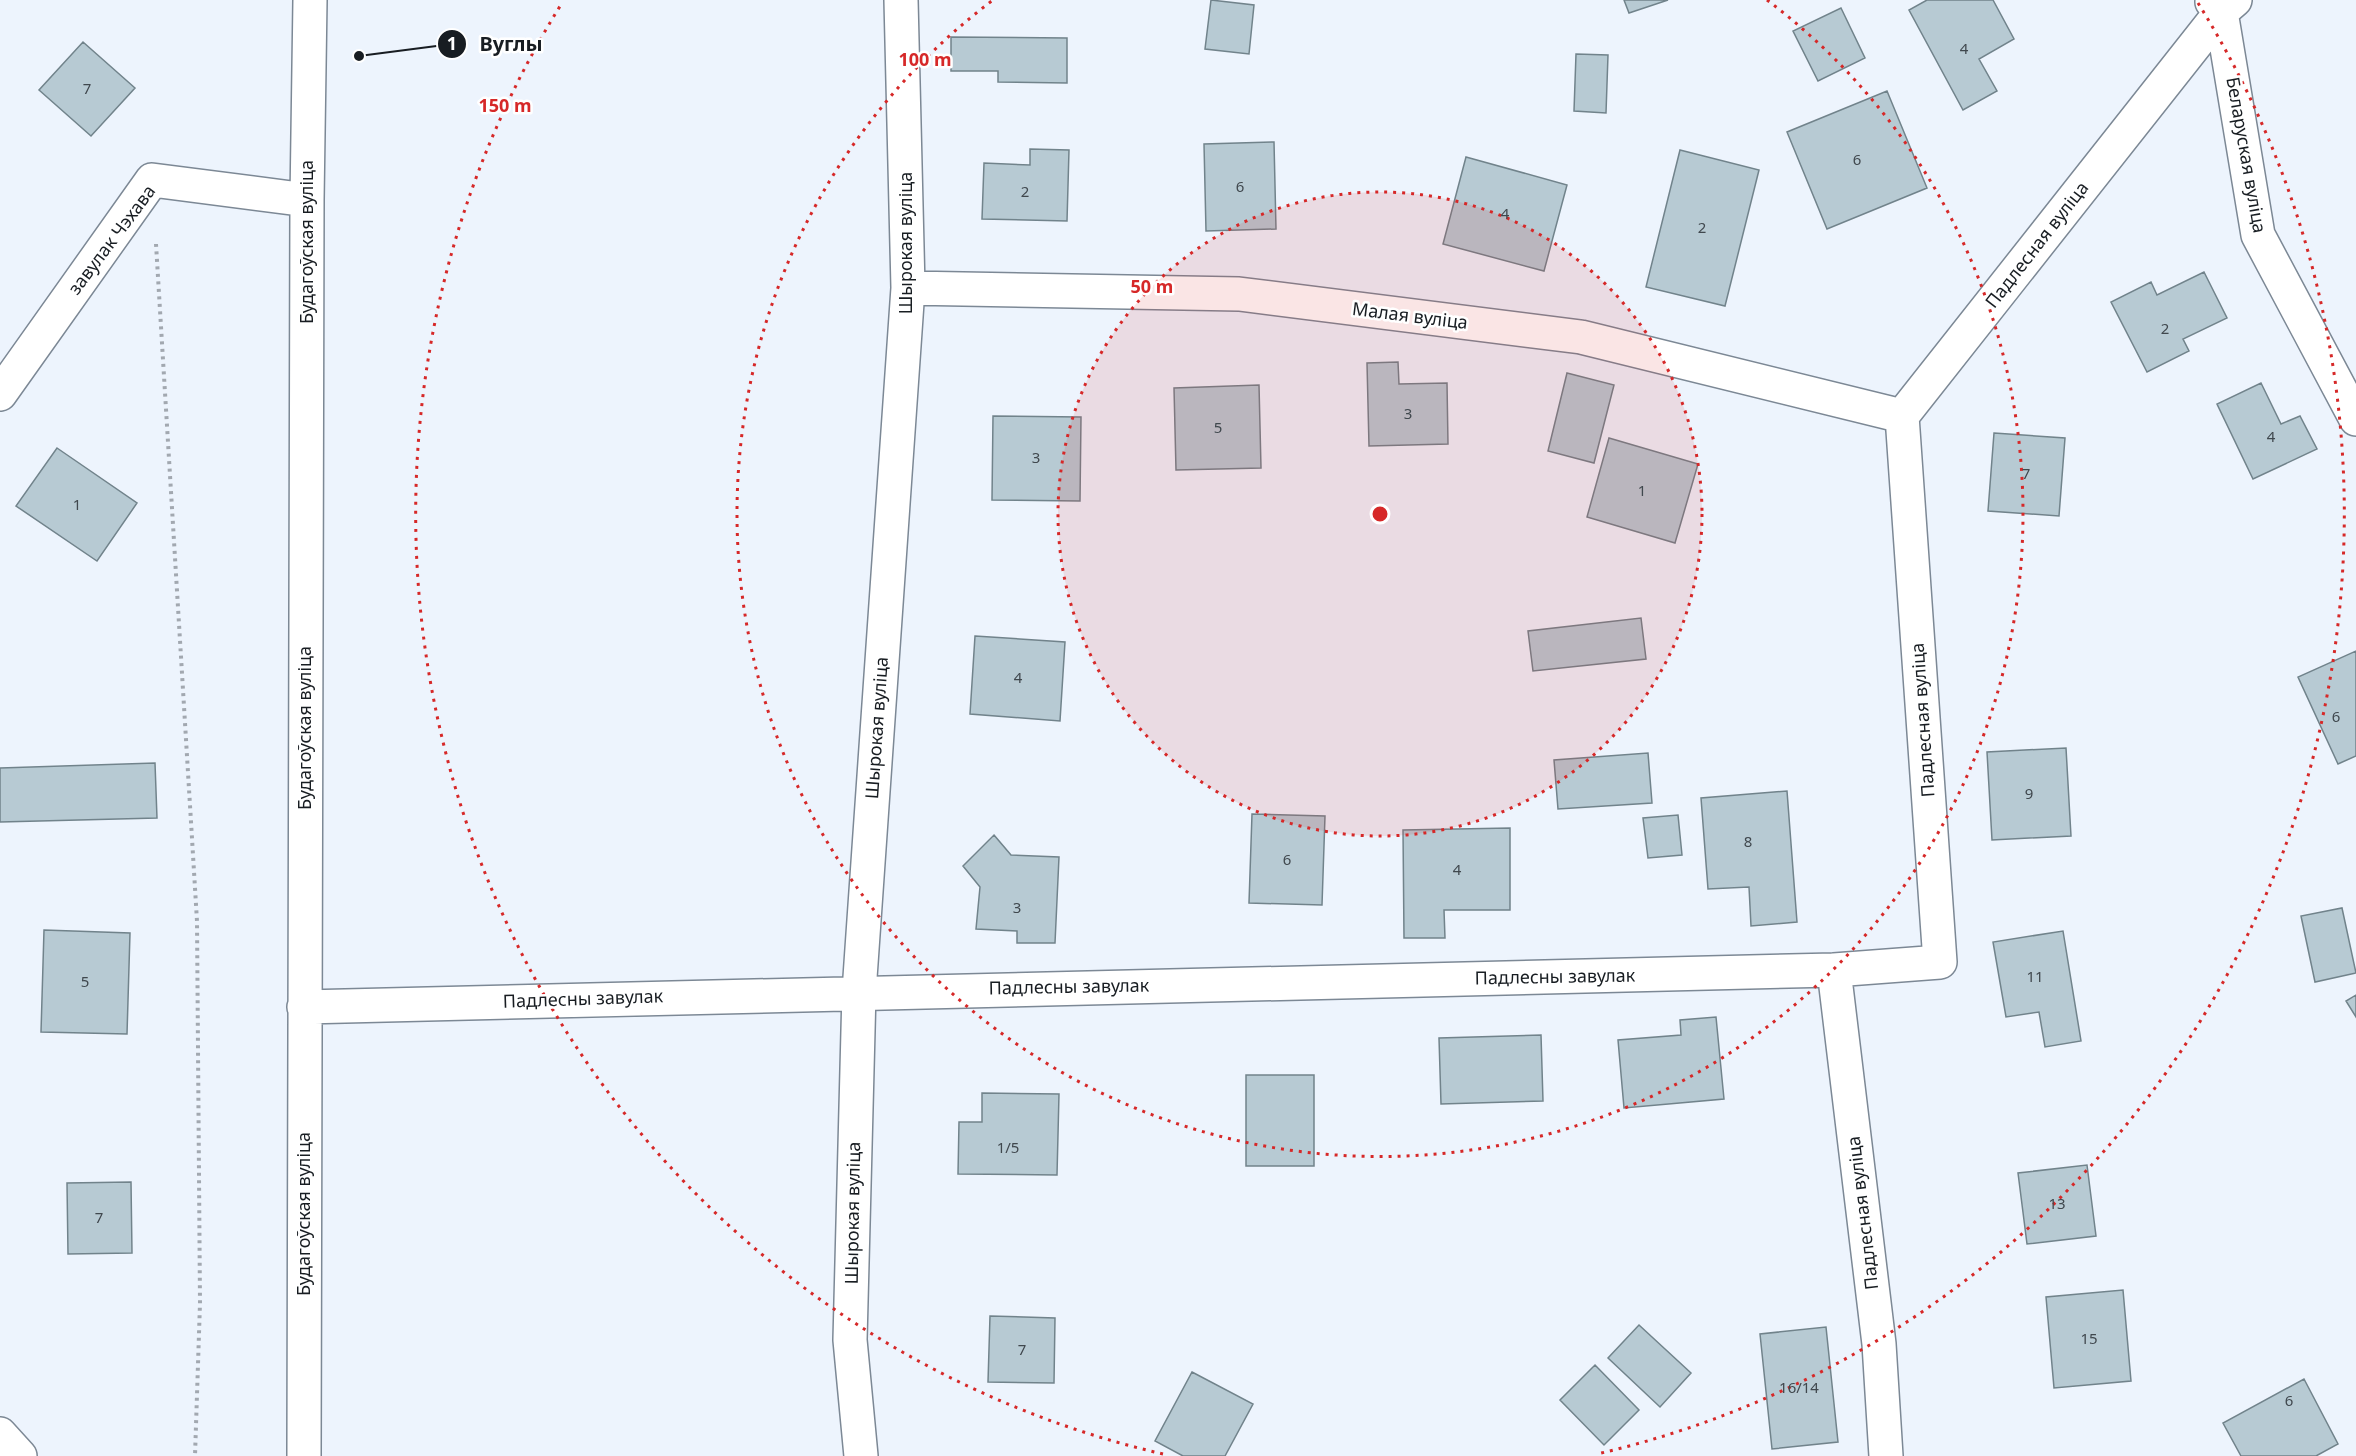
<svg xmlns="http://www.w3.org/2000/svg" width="2356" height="1456" font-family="'Noto Sans',sans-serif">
<rect width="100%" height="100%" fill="#edf4fd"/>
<path fill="#b7cad3" stroke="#71838b" stroke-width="1.5" d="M1211,0L1254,5L1249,54L1205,49Z
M1624,0H1668L1629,13Z
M1927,0H1993L2014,39L1979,59L1997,91L1963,110L1909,10Z
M1841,8L1865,58L1818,81L1793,31Z
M951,37L1067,38V83L998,82V71H951Z
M83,42L135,88L91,136L39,90Z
M1576,54L1608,55L1606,113L1574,111Z
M1887,91L1927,188L1827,229L1787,132Z
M1274,142L1276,229L1206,231L1204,144Z
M1030,149L1069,150L1067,221L982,219L984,163L1030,165Z
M1680,150L1759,170L1725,306L1646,287Z
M1466,157L1567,185L1544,271L1443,244Z
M2204,272L2227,318L2183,339L2189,351L2147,372L2111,302L2151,282L2157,295Z
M1398,362L1399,384L1447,383L1448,444L1369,446L1367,363Z
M1567,373L1614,385L1594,463L1548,451Z
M2261,383L2281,424L2300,416L2317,449L2253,479L2217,404Z
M1259,385L1261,468L1176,470L1174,388Z
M993,416L1081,417L1080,501L992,500Z
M1994,433L2065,438L2059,516L1988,511Z
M1609,438L1698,464L1675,543L1587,517Z
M57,448L137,503L97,561L16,506Z
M1641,618L1646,659L1533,671L1528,631Z
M975,636L1065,642L1060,721L970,714Z
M2356,651V756L2338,764L2298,677Z
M2066,748L2071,836L1992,840L1987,752Z
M1648,753L1652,803L1558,809L1554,760Z
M155,763L157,818L0,822V768Z
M1787,791L1797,922L1751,926L1749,887L1708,889L1701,798Z
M1252,814L1325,816L1322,905L1249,903Z
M1678,815L1682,855L1648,858L1643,818Z
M1510,828V910H1444L1445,938H1404L1403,830Z
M994,835L1011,855L1059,857L1055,943H1017V931L976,929L980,887L963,866Z
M2342,908L2356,973L2315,982L2301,916Z
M44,930L130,933L127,1034L41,1032Z
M2063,931L2081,1041L2045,1047L2039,1012L2006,1017L1993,942Z
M2356,995V1017L2346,1001Z
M1716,1017L1724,1099L1624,1108L1618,1040L1681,1035L1680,1020Z
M1541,1035L1543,1101L1441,1104L1439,1038Z
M1246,1075H1314V1166H1246Z
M982,1093L1059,1094L1057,1175L958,1174L959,1122H982Z
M2087,1165L2096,1236L2027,1244L2018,1173Z
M131,1182L132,1253L68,1254L67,1183Z
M2123,1290L2131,1381L2054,1388L2046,1297Z
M990,1316L1055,1318L1054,1383L988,1382Z
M1639,1325L1691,1373L1660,1407L1608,1358Z
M1826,1327L1838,1442L1772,1449L1760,1334Z
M1595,1365L1639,1410L1604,1445L1560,1400Z
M1192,1372L1253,1404L1225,1456H1183L1155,1441Z
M2304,1379L2338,1444L2316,1456H2241L2223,1423Z"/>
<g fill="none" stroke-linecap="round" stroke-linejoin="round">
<defs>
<path id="minor" d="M2212,2L2221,12L2258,235L2356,419
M908,288L1239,294L1581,337L1902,416
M0,394L152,180L307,200
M304,1007L1834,970
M0,1434L20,1456
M304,1456L307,200L310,0
M861,1456L850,1340L859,992L908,288L901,0
M1886,1456L1879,1344L1834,970L1940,962L1902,416L2221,12L2235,0"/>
</defs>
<use href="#minor" stroke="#7c8895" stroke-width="36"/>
<path stroke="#a2a8b0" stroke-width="4" stroke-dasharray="3 4.5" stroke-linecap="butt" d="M156,244L197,921L200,1303L195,1456"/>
<use href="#minor" stroke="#fff" stroke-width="33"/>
</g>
<circle cx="1380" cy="514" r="322" fill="#d62828" fill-opacity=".12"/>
<g fill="none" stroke="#d62828" stroke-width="3" stroke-dasharray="3 6">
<circle cx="1380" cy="514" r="322"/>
<path d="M1767 0A643 643 0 1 1 993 0"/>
<path d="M1163 1454A965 965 0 0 1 562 3M2198 3A965 965 0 0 1 1597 1454"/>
</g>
<g text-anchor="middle" stroke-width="5" stroke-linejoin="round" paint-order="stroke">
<g font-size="15" fill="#40484e">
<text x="1964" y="54">4</text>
<text x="87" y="94">7</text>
<text x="1857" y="165">6</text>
<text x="1240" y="192">6</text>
<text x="1025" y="197">2</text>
<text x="1505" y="219">4</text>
<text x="1702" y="233">2</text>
<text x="2165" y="334">2</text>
<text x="1408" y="419">3</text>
<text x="1218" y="433">5</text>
<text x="2271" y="442">4</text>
<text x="1036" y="463">3</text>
<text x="2026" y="479">7</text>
<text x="1642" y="496">1</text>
<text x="77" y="510">1</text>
<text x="1018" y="683">4</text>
<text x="2336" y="722">6</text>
<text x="2029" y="799">9</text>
<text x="1748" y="847">8</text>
<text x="1287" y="865">6</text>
<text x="1457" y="875">4</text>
<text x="1017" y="913">3</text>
<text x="2035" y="982">11</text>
<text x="85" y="987">5</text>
<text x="1008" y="1153">1/5</text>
<text x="2057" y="1209">13</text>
<text x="99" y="1223">7</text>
<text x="2089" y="1344">15</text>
<text x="1022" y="1355">7</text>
<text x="1799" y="1393">16/14</text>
<text x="2289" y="1406">6</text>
</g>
<g font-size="18" fill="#181d22" stroke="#fff">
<text transform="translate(2246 155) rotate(80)" y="6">Беларуская вуліца</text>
<text transform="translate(112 240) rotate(-53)" y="6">завулак Чэхава</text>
<text transform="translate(307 242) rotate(-90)" y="6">Будагоўская вуліца</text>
<text transform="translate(906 243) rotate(-90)" y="6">Шырокая вуліца</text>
<text transform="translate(2037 245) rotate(-52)" y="6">Падлесная вуліца</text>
<text transform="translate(1410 316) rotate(7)" y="6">Малая вуліца</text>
<text transform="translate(1923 720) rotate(-94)" y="6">Падлесная вуліца</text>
<text transform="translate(305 728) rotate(-90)" y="6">Будагоўская вуліца</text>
<text transform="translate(877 728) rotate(-86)" y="6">Шырокая вуліца</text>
<text transform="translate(1555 977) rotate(-1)" y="6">Падлесны завулак</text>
<text transform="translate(1069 987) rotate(-1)" y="6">Падлесны завулак</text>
<text transform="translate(583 999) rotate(-2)" y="6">Падлесны завулак</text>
<text transform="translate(853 1213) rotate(-89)" y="6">Шырокая вуліца</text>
<text transform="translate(1863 1213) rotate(-97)" y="6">Падлесная вуліца</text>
<text transform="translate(304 1214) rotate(-90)" y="6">Будагоўская вуліца</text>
</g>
</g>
<circle cx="1380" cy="514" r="9" fill="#d62828" stroke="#fff" stroke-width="3"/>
<g font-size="18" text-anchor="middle" font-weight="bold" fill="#d62828" stroke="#fff" stroke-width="5" stroke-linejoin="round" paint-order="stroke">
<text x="925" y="66">100 m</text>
<text x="505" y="112">150 m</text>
<text x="1152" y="293">50 m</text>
</g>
<path fill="none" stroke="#181d22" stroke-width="2" d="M359 56L452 44"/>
<g fill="#181d22" stroke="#fff" stroke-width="2">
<circle cx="359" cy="56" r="6"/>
<circle cx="452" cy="44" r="15"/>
</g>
<g font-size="18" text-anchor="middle" font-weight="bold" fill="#fff">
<text x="452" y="50">1</text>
</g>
<g font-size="20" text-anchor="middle" font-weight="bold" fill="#181d22" stroke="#fff" stroke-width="5" stroke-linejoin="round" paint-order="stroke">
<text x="511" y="51">Вуглы</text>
</g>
</svg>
